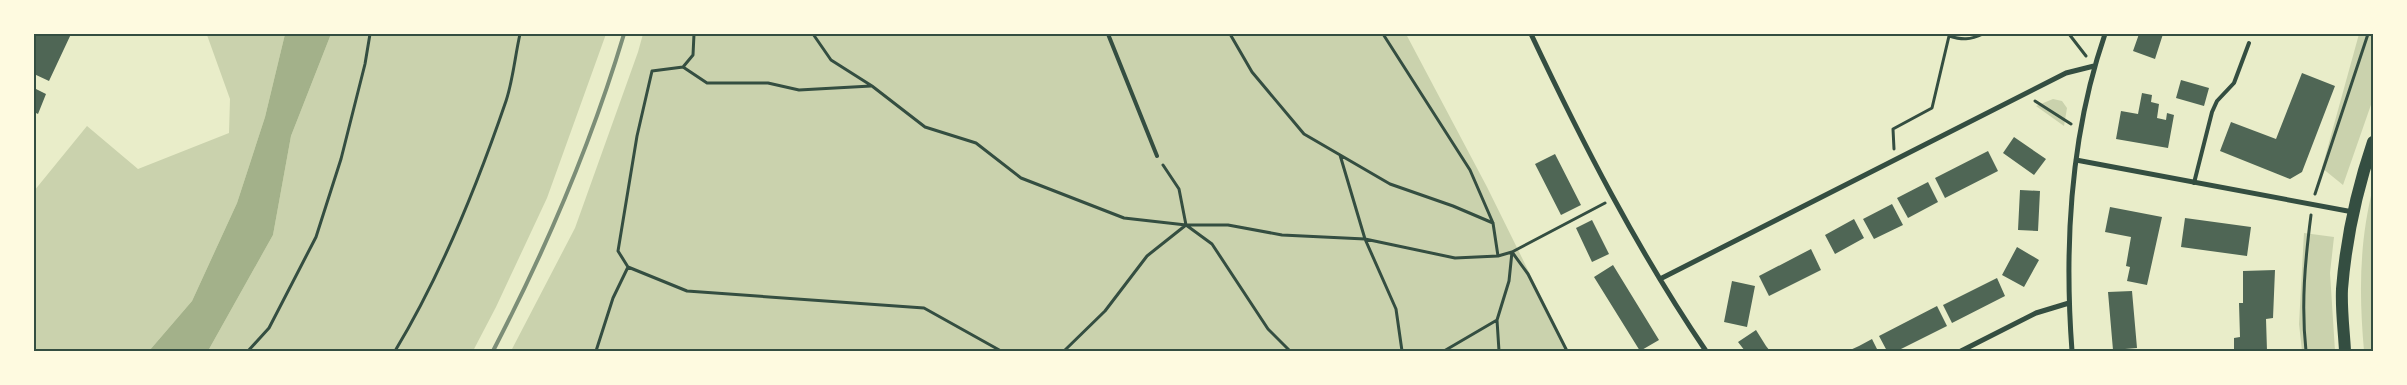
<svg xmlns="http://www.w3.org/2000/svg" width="2407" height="385" font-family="'Nunito Sans',sans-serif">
<rect width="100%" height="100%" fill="#e9edc9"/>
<path fill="#cad2ad" d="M211,34H285L265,117L237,203L192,301L149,351H34V191L87,126L138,169L229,133L230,99L207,35Z
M331,34H606L547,198L496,307L473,351H208L273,235L291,136Z
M643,34H1406L1487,187L1568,351H511L575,228L638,52Z
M2359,34H2373V99L2343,185L2322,168Z
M2053,99L2062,101L2067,108L2064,126L2036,106Z
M2373,187V351H2364C2359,293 2359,245 2373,187Z
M2304,233L2334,237L2330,273L2335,351H2302L2299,324Z"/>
<path fill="#a3b18a" d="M285,34H331L291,136L273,235L208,351H149L192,301L237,203L265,117Z"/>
<path fill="#4f6655" d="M34,34H71L49,81L34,74Z
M2139,34H2163L2155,59L2133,51Z
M2302,73L2335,86L2302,172L2290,179L2220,151L2231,122L2276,139Z
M2181,80L2209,88L2204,106L2176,98Z
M34,88L46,94L38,114L34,112Z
M2142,93L2152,95L2151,102L2159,104L2157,118L2166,120L2167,113L2174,115L2168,148L2116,139L2121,111L2138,114Z
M2014,137L2046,159L2034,175L2003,153Z
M1988,151L1998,171L1945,198L1935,178Z
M1555,154L1581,205L1561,215L1535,164Z
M1928,182L1938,202L1908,218L1897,198Z
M2020,190L2040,191L2038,231L2018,230Z
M1892,204L1903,225L1874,239L1863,219Z
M2110,207L2162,217L2147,285L2127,281L2130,267L2126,266L2131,237L2105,232Z
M2185,218L2251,227L2247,256L2181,247Z
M1854,219L1864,238L1835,254L1825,235Z
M1592,220L1609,254L1592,262L1576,228Z
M2017,247L2039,260L2024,287L2002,275Z
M1811,249L1821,270L1769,296L1759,276Z
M1613,265L1659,340L1640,351L1594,277Z
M2275,270L2273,318L2266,319L2267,351H2234V338L2240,337L2239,303H2243V271Z
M1997,278L2005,296L1952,323L1943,305Z
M1732,281L1755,286L1747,327L1724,322Z
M2132,291L2137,348L2113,350L2108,292Z
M1937,306L1947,326L1897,351H1887L1879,336Z
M1756,330L1766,346L1770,351H1745L1738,342Z
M1872,339L1878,351H1848L1859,346Z"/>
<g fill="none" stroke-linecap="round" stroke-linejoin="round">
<path stroke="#344e41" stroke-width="3" d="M813,34L831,60L872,86L925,127L976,143L1021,178L1124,218L1186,225H1228L1282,235L1365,239L1455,258L1498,256L1512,252L1528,274L1567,351
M1230,34L1252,72L1304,134L1390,184L1453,206L1493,223
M1383,34L1470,170L1493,223L1498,256
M2069,34L2086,56
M683,67L707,83H768L799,90L871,86
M2035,101L2071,124
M1894,149L1893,129L1932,108L1949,36C1962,40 1970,40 1983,34
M1340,155L1365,239L1396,309L1402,351
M1163,165L1179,189L1186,225L1212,244L1268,329L1290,351
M2315,194L2368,34
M628,267L687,291L924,308L1001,351
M248,351L269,328L316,237L341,159L365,64L370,34
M395,351C439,278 478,183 506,101C513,80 515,56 520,34
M596,351L613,298L628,267L618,251L637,136L652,71L683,67L693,55L694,34
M1064,351L1105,311L1147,256L1186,225
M1444,351L1497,320
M1499,351L1497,320L1509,281L1512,252L1605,203
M2306,351C2301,305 2305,261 2311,215"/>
<path stroke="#344e41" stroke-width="4" d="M1108,34L1157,156
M2194,183L2212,112L2217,101L2234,83L2249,43"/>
<path stroke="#344e41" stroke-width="5" d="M1531,34C1582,142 1638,251 1706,351
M2076,160L2353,212
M1660,279L2066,73L2094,66
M1961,351L2036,313L2069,303
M2072,351C2064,244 2070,136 2105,34"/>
<path stroke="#344e41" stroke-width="12" d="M2345,351C2344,331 2341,310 2342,289C2346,239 2357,189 2373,142"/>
<path stroke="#7c8e77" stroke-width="4" d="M493,351C546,249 591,144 624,34"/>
</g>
<rect width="2407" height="385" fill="none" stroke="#fefae0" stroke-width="70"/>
<rect x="35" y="35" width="2337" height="315" fill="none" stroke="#344e41" stroke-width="2"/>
</svg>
